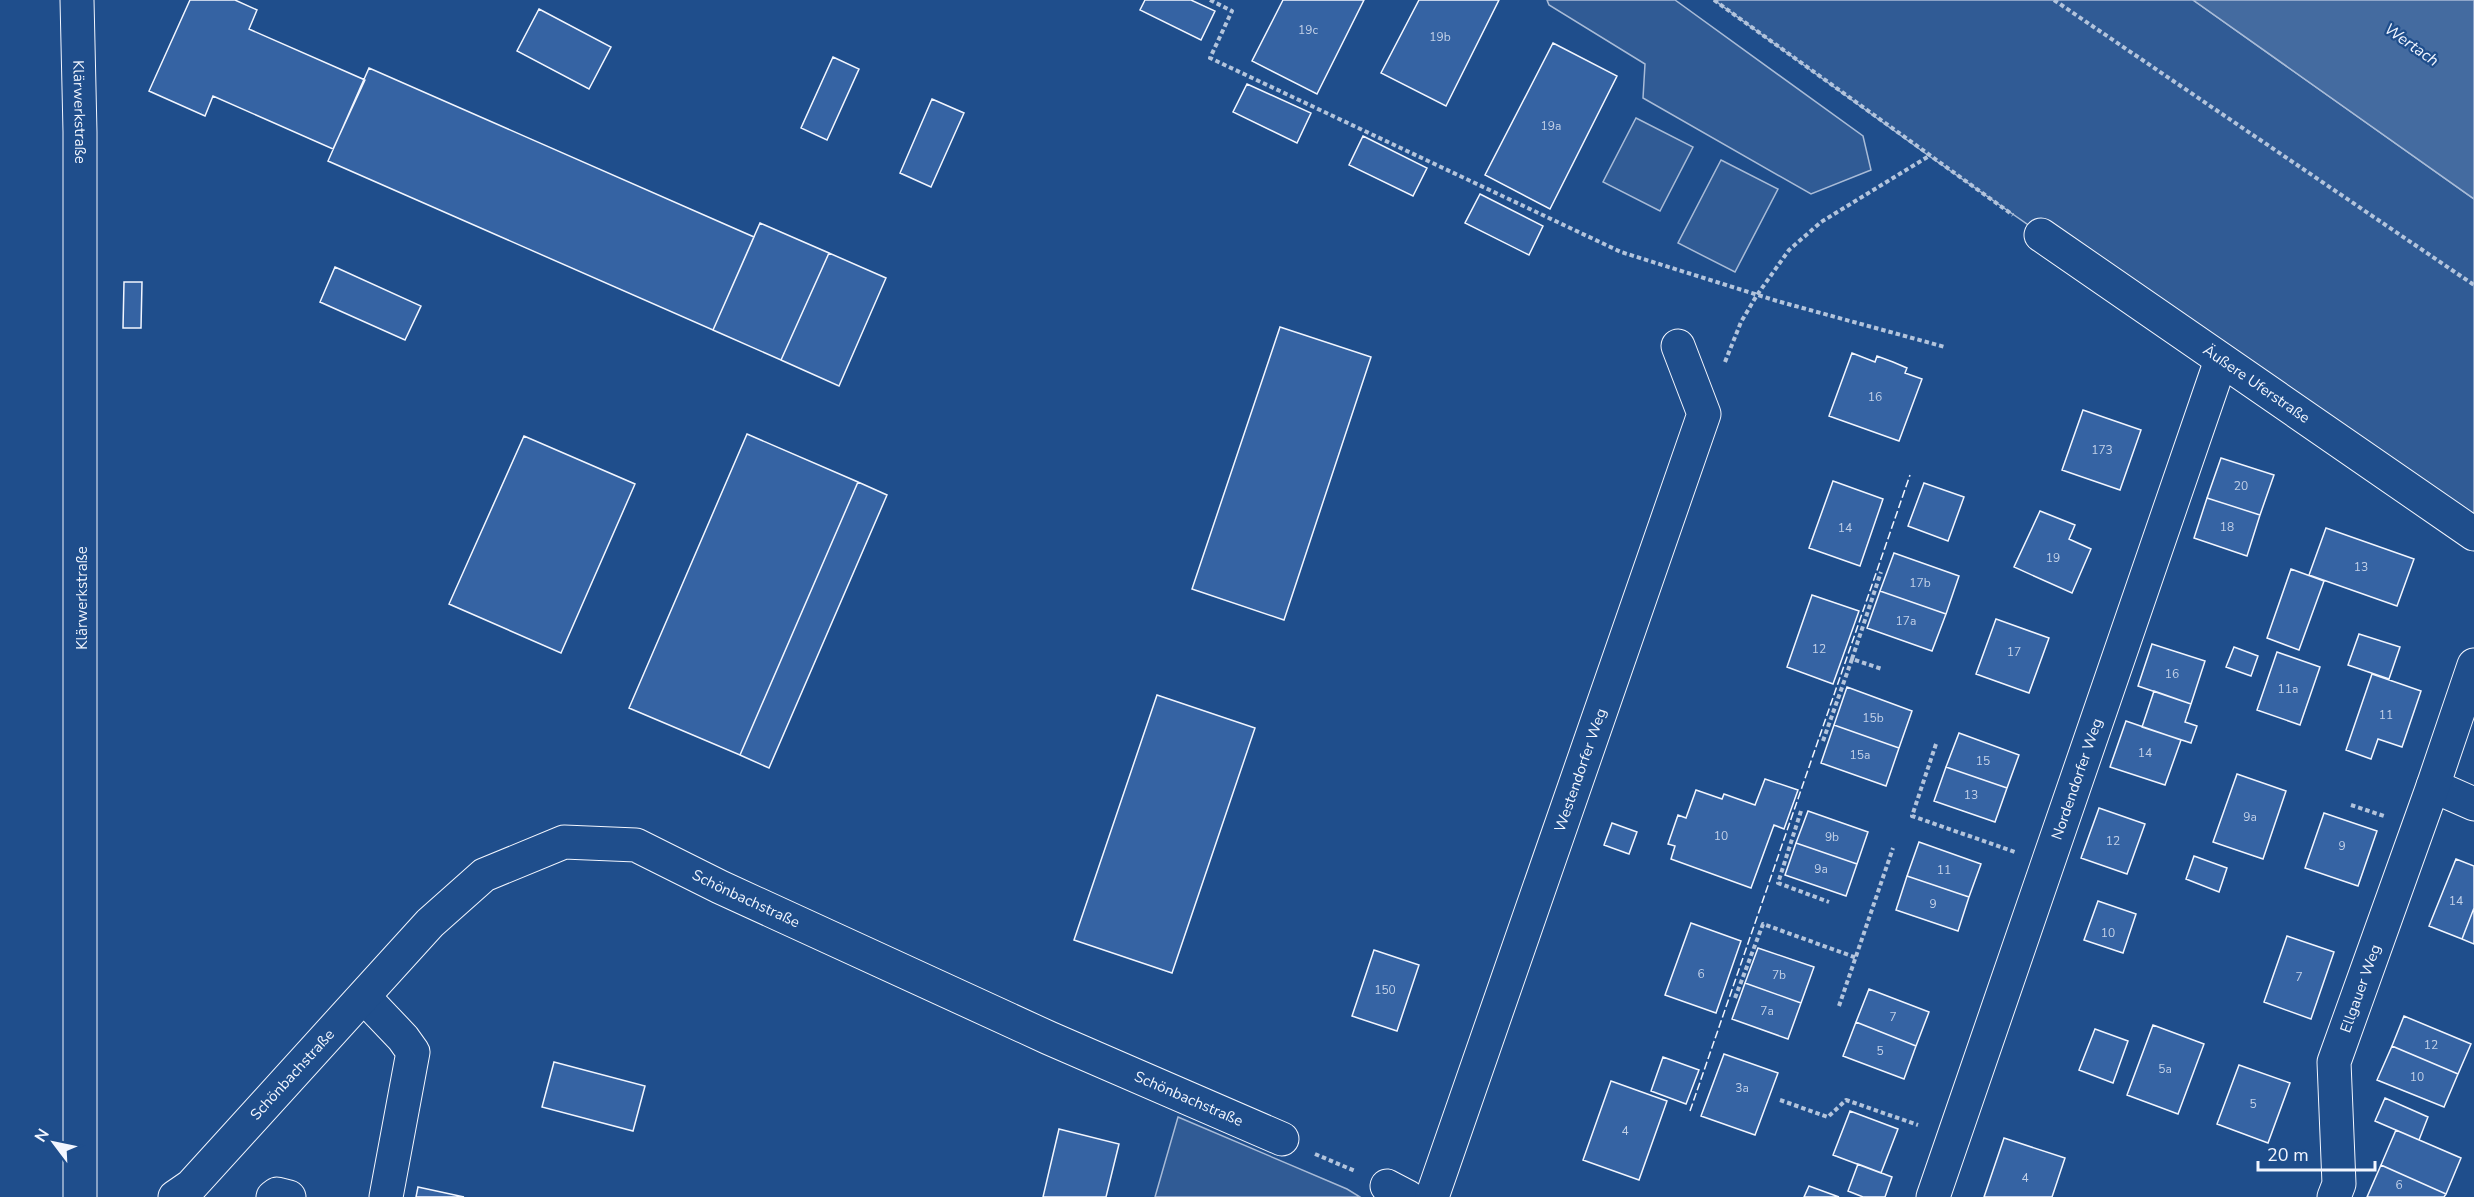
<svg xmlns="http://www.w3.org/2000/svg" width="2474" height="1197" font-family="'Nunito Sans',sans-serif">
<rect width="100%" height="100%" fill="#1f4e8c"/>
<path fill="#305b95" stroke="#a8bbd7" stroke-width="1.5" d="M1547,0H1675L1863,136L1871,170L1811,194L1643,98L1645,64L1549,5Z
M1714,0H2193L2474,199V534L1929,156Z
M1636,118L1693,147L1660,211L1603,182Z
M1721,160L1778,189L1735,272L1678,243Z
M1178,1117L1347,1189L1360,1197H1155Z"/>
<path fill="#446ba0" stroke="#a8bbd7" stroke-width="1.5" d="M2193,0H2474V199Z"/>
<path fill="#3563a3" stroke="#f2f6ff" stroke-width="1.5" d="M190,0H235L257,10L249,29L365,80L333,149L213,96L205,116L149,91Z
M1145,0H1191L1215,11L1201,40L1140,10Z
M1283,0H1364L1317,94L1252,61Z
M1419,0H1499L1446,106L1381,73Z
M539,9L611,47L589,89L517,51Z
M1553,43L1617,76L1550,209L1485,175Z
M833,57L859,69L827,140L801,128Z
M369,68L754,237L713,330L328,161Z
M1247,84L1311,113L1297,143L1233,112Z
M932,99L964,113L931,187L900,173Z
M1363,136L1427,168L1413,196L1349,165Z
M1480,194L1543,226L1529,255L1465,223Z
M760,223L829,253L781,360L713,330Z
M829,253L886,278L839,386L781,360Z
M335,267L421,306L405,340L320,302Z
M124,282H142L141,328H123Z
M1280,327L1371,357L1284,620L1192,589Z
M1852,353L1875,362L1877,356L1893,362L1907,368L1905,373L1922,379L1899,441L1829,416Z
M2083,410L2141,430L2120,490L2062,470Z
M747,434L858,482L740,755L629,708Z
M524,436L635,484L561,653L449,604Z
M2221,458L2274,475L2260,515L2207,498Z
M1833,481L1883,499L1860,566L1809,548Z
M858,482L887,495L769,768L740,755Z
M1924,483L1964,497L1948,541L1908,526Z
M2207,498L2260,515L2247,556L2194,538Z
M2040,511L2075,525L2069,539L2091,549L2072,593L2014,567Z
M2326,528L2414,559L2397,606L2309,575Z
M1894,553L1959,576L1946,614L1880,591Z
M2291,569L2324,581L2299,650L2267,638Z
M1880,591L1946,614L1932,651L1867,628Z
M1812,595L1859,611L1833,684L1787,667Z
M1996,619L2049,638L2029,693L1976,674Z
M2359,634L2400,647L2389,679L2348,665Z
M2152,644L2205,661L2191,704L2138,686Z
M2234,647L2258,656L2251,676L2226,667Z
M2277,652L2320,667L2300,725L2257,710Z
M2372,674L2421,691L2402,747L2378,739L2371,759L2346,750Z
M1847,687L1912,711L1899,748L1834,725Z
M2154,691L2191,704L2185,722L2197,726L2191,743L2142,727Z
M1157,695L1255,728L1172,973L1074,940Z
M2126,721L2181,740L2165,785L2110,767Z
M1834,725L1899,748L1886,786L1821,763Z
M1959,733L2019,755L2007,788L1946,767Z
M1946,767L2007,788L1995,822L1934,801Z
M2237,774L2286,791L2263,859L2213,842Z
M1765,779L1798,790L1784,829L1774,825L1751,888L1671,859L1675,846L1668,844L1678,815L1686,818L1696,790L1722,799L1724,794L1755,805Z
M2099,808L2145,824L2127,874L2081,858Z
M1808,811L1868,832L1857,864L1796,843Z
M2324,813L2377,831L2358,886L2305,868Z
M1612,823L1637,832L1629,854L1604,845Z
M1919,842L1981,864L1969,897L1907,876Z
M1796,843L1857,864L1846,896L1785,875Z
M2194,856L2227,868L2219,892L2186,879Z
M2456,859L2474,866V908L2462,939L2429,926Z
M1907,876L1969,897L1958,931L1896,910Z
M2098,901L2136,914L2123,953L2084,940Z
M2474,908V944L2462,939Z
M1691,923L1741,941L1716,1013L1665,995Z
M2287,936L2334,952L2311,1019L2264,1002Z
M1758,948L1814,967L1801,1003L1745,983Z
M1374,950L1419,965L1397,1031L1352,1016Z
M1745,983L1801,1003L1788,1039L1732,1019Z
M1869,989L1929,1012L1916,1046L1856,1022Z
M2404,1016L2471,1044L2458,1074L2392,1046Z
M1856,1022L1916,1046L1904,1079L1843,1056Z
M2153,1025L2204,1044L2178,1114L2127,1095Z
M2095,1029L2128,1041L2113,1083L2079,1070Z
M2392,1046L2458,1074L2444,1107L2377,1080Z
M1724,1054L1778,1073L1755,1135L1701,1116Z
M1663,1057L1699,1070L1686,1104L1651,1091Z
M554,1062L645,1086L633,1131L542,1107Z
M2239,1065L2290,1083L2268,1143L2217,1124Z
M1611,1081L1667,1101L1639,1180L1583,1160Z
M2385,1098L2428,1117L2419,1140L2375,1121Z
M1850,1111L1898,1129L1881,1173L1833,1155Z
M1059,1129L1119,1144L1106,1197H1043Z
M2396,1130L2461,1158L2446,1194L2381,1165Z
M2004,1138L2065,1158L2052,1197H1984Z
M1858,1164L1892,1177L1885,1197H1863L1848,1191Z
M2381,1165L2446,1194L2444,1197H2367Z
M1809,1186L1839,1197H1804Z
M418,1187L464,1197H416Z"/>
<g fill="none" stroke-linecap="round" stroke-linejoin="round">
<defs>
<g id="minor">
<path id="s1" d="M77,0L80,132V1197"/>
<path id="s2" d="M2041,235L2474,534"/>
<path d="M2433,786L2474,804"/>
<path d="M364,997L403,1038L413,1052L386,1197"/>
<path d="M1387,1186L1408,1197"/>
<path id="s3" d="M175,1197L191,1186L430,923L484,875L564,842L636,845L720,887L1049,1038L1282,1139"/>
<path d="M273,1197L277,1194L289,1197"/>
<path id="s4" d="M1432,1197L1704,414L1678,346"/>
<path id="s5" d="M1933,1197L2221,360"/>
<path id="s6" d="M2334,1197L2339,1184L2334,1062L2433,786L2474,665"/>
</g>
</defs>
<use href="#minor" stroke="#f2f6ff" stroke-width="35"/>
<path stroke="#b3c4dc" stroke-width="4" stroke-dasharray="4.5 3" stroke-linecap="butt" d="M1210,0L1232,11L1210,58L1621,252L1777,301L1945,347
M1714,0L2013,215
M2054,0L2474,285
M1725,362L1741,322L1757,295L1789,250L1821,222L1929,156
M1852,659L1881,572
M1823,741L1852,659L1882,669
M1936,744L1912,816L2015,852
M2351,805L2384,816
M1801,811L1778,883L1829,902
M1735,998L1763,924L1857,958
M1839,1006L1893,848
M1780,1100L1828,1117L1846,1100L1918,1125
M1315,1154L1355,1171"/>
<use href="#minor" stroke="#1f4e8c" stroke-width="33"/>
<path stroke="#f2f6ff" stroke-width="1.5" stroke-dasharray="8 3" stroke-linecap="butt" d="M1690,1111L1910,475"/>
</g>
<g text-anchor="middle" stroke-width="4.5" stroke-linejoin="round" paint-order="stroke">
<g font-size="12" fill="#c3d1e8">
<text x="1308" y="34">19c</text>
<text x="1440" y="41">19b</text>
<text x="1551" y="130">19a</text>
<text x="1875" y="401">16</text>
<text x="2102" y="454">173</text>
<text x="2241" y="490">20</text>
<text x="2227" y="531">18</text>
<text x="1845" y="532">14</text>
<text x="2053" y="562">19</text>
<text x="2361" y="571">13</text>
<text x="1920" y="587">17b</text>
<text x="1906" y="625">17a</text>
<text x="1819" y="653">12</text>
<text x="2014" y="656">17</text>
<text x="2172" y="678">16</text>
<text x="2288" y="693">11a</text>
<text x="2386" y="719">11</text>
<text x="1873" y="722">15b</text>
<text x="2145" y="757">14</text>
<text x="1860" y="759">15a</text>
<text x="1983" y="765">15</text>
<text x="1971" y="799">13</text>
<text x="2250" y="821">9a</text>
<text x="1721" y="840">10</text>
<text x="1832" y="841">9b</text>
<text x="2113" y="845">12</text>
<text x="2342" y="850">9</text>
<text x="1821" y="873">9a</text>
<text x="1944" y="874">11</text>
<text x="2456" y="905">14</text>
<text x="1933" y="908">9</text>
<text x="2108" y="937">10</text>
<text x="1701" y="978">6</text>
<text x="1779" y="979">7b</text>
<text x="2299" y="981">7</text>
<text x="1385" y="994">150</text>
<text x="1767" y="1015">7a</text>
<text x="1893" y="1021">7</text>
<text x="2431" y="1049">12</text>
<text x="1880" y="1055">5</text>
<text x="2165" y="1073">5a</text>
<text x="2417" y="1081">10</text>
<text x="1742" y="1092">3a</text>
<text x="2253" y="1108">5</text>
<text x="1625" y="1135">4</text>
<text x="2025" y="1182">4</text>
<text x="2399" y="1189">6</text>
</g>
<g font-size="15" fill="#f2f6ff" stroke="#1f4e8c">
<text dy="5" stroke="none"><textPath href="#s1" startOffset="112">Klärwerkstraße</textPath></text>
<text dy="5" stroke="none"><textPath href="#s2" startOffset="262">Äußere Uferstraße</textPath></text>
<text transform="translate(82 598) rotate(-90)" y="5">Klärwerkstraße</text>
<text dy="5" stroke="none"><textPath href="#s4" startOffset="452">Westendorfer Weg</textPath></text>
<text dy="5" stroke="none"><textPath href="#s5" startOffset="442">Nordendorfer Weg</textPath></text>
<text dy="5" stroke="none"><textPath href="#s3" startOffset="728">Schönbachstraße</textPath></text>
<text dy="5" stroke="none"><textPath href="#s6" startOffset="214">Ellgauer Weg</textPath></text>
<text dy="5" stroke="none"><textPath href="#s3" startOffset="170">Schönbachstraße</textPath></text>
<text dy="5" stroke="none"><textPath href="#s3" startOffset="1214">Schönbachstraße</textPath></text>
</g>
<g font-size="16" font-style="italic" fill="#f2f6ff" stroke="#1f4e8c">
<text transform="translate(2412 44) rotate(35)" y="6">Wertach</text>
</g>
</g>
<g transform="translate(54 1143) rotate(302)" stroke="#1f4e8c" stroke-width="4.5" paint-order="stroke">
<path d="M0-4.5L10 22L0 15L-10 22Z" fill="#f2f6ff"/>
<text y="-9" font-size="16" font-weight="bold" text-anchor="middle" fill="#f2f6ff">N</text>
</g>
<path d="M2258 1161v9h117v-9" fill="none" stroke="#f2f6ff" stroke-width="3"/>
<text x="2267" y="1161" font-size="18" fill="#f2f6ff" stroke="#1f4e8c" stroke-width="4.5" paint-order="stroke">20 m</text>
</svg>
